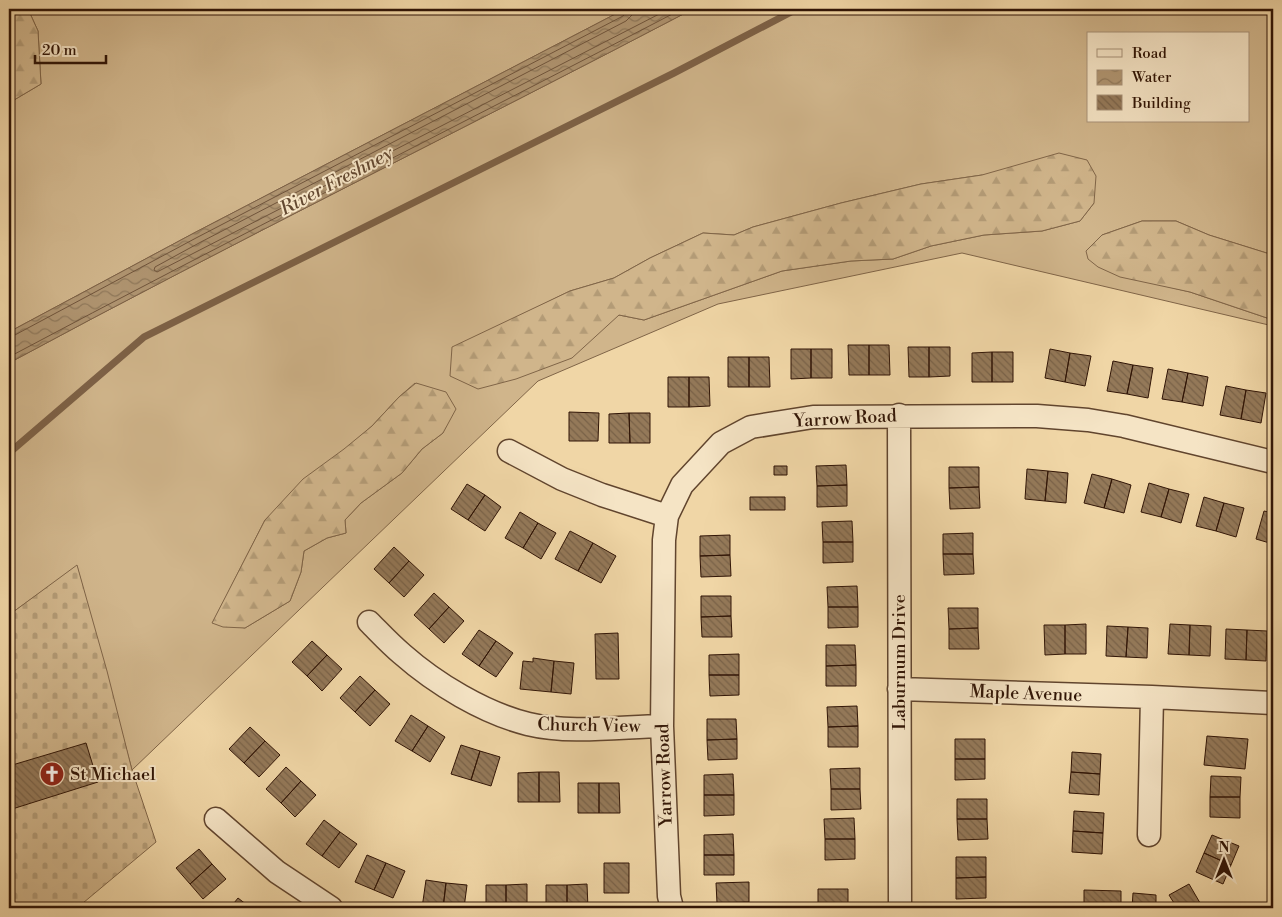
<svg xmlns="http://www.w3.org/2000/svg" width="1282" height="917" font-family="'Libre Bodoni',serif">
<defs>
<pattern id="forest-firs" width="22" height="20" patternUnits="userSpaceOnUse" patternTransform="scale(1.25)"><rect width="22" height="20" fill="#d0b58b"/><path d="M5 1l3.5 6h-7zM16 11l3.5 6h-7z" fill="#b39b76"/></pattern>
<pattern id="cemetery-stones" width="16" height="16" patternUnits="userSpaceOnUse" patternTransform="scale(1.25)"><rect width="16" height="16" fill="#d0b58b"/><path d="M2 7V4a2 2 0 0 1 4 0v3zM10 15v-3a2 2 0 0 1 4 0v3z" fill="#b39b76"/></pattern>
<pattern id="water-waves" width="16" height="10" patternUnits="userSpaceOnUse" patternTransform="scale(1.25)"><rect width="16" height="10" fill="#af9470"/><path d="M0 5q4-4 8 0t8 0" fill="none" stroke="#8f785a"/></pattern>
<pattern id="building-back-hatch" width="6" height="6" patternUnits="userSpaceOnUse" patternTransform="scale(1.25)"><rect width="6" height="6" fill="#947959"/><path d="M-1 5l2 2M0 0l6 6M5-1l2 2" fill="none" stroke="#796248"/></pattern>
</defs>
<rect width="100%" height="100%" fill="#f0d6a6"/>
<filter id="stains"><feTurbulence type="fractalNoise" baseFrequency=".004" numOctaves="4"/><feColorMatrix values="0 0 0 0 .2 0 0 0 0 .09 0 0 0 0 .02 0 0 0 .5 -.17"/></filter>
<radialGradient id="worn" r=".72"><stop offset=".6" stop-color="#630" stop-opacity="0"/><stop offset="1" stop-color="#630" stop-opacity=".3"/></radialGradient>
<path fill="#d0b58b" stroke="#806548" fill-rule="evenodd" d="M28,9H625L194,233L9,332V103L41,84L38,31Z
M693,9H1273V255L1209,235L1176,221H1142L1102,235L1165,286L1190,292L1273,320V326L962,253L718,304L538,381L132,770L77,566L9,615V363C235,241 466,128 693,9ZM1088,34H1248V121H1088ZM982,175L1094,203L1080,221L1042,231L984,235L931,246L893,259L851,261L782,271L644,320L619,315L513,319L570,291L614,278L650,258L703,233L734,235L753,227L841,203L921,184ZM415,383L443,433L422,449L402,473L361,503L345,520L346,533L327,538L304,551L301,572L290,601L245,628L213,622L265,520L372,426L399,397Z"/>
<path fill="url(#forest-firs)" stroke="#806548" d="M9,9H28L38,31L41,84L9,103Z
M1059,153L1087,160L1096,176L1094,203L1080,221L1042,231L984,235L931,246L893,259L851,261L782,271L644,320L619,315L572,358L516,379L478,389L450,376L452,347L570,291L614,278L650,258L703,233L734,235L753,227L841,203L921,184L982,175Z
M1142,221H1176L1209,235L1273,255V320L1190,292L1120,277L1098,267L1088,259L1086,251L1102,235Z
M416,383L446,392L456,409L443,433L422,449L402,473L361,503L345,520L346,533L327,538L304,551L301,572L290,601L245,628L223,627L212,623L265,520L303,479L344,449L372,426L399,397Z"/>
<path fill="url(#cemetery-stones)" stroke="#806548" d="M77,565L107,671L132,770L156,842L77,908H9V615Z"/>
<path fill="url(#water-waves)" stroke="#7d6146" d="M625,9H693C466,128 235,241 9,363V332L194,233Z"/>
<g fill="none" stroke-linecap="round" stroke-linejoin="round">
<path stroke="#70543b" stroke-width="1" d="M633,9L632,15L626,21L199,243L155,267L154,270L157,272L669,9
M9,336H13L196,238L623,16L626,13V9
M9,357C232,238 458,126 682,9"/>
<path stroke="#7d6146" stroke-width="7" d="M9,453L144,337L674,73L797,9"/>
</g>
<path fill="url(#building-back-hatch)" stroke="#311506" d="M848,345H869V375H849Z
M869,345H889L890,375H869Z
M908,347H929V377H909Z
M929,347H950V376L929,377Z
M791,349H811V378L791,379Z
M811,349H832V378H811Z
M1050,349L1070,353L1065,382L1045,378Z
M992,352H1013V382H992Z
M992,352V382H972V353Z
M1070,353L1091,356L1085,386L1065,382Z
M728,357H749V387H728Z
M749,357H769L770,387H749Z
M1113,361L1133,365L1127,394L1107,391Z
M1133,365L1153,368L1148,398L1127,394Z
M1168,369L1188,373L1182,402L1162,399Z
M1188,373L1208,377L1203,406L1182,402Z
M668,377H689V407H668Z
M689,377H709L710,406L689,407Z
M1226,386L1246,390L1241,419L1220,415Z
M1246,390L1266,393L1261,423L1241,419Z
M569,412L599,413L598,441H569Z
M629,413H650V443H630Z
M629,413L630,443H609V414Z
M846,465L847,485L817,486L816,466Z
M774,466H787V475H774Z
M949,467H979V487L949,488Z
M1027,469L1048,471L1045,501L1025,499Z
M1048,471L1068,473L1066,503L1045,501Z
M1092,474L1112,479L1104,508L1084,503Z
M1112,479L1131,485L1124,513L1104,508Z
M1149,483L1169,489L1161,517L1141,512Z
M467,484L485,495L468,520L451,509Z
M847,485V506L817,507V486Z
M979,487L980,508L950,509L949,488Z
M1169,489L1189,494L1181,523L1161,517Z
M485,495L501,507L485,531L468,520Z
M750,497H785V510H750Z
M1204,497L1224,503L1216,531L1196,526Z
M1224,503L1244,508L1236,537L1216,531Z
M1264,511L1273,513V544L1256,539Z
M520,512L538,523L523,548L505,538Z
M852,521L853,542H823L822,522Z
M538,523L556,533L541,559L523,548Z
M570,531L593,543L578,571L555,559Z
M973,533V554H943V534Z
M730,535V555L700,556V536Z
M823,542H853V562L823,563Z
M593,543L616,556L601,583L578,571Z
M394,547L409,561L389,583L374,569Z
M943,554H973L974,574L944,575Z
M730,555L731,576L701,577L700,556Z
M409,561L424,575L404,597L389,583Z
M857,586L858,607H828L827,587Z
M434,593L449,607L429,629L414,615Z
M701,596H731V616L701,617Z
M449,607L464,621L444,643L429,629Z
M828,607H858V627L828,628Z
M948,608H978V628L949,629Z
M731,616L732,637H702L701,617Z
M1086,624V654H1065V625Z
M1170,624L1190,625L1189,655L1168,654Z
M1044,625H1065V654L1045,655Z
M1190,625L1211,626L1210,656L1189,655Z
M1107,626L1128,627L1126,657L1106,656Z
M1128,627L1148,628L1147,658L1126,657Z
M978,628L979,649H949V629Z
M1226,629L1247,630L1246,660L1225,659Z
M479,630L496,641L479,666L462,654Z
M1247,630L1267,631L1266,661L1246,660Z
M618,633L619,679H596L595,634Z
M312,641L327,655L307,676L292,662Z
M496,641L513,653L496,677L479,666Z
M826,645H855L856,665L826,666Z
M739,654V675H709V655Z
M327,655L342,669L322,691L307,676Z
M533,658L554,661L551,692L520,689L523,661L533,662Z
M554,661L574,663L571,694L551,692Z
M856,665V686H826V666Z
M709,675H739V695L710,696Z
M360,676L375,690L355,712L340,698Z
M375,690L390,704L370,726L355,712Z
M857,706L858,726L828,727L827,707Z
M411,715L428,726L412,751L395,741Z
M707,719H736L737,739L707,740Z
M428,726L445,737L430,762L412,751Z
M858,726V747H828V727Z
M250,727L265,741L244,763L229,749Z
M1207,736L1248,739L1245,769L1204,765Z
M737,739V759L708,760L707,740Z
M955,739H985V759H955Z
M265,741L280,755L259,777L244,763Z
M86,743L98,782L9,810V766Z
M461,745L480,751L471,780L451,774Z
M480,751L500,757L491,786L471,780Z
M1072,752L1101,754L1100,774L1071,772Z
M955,759H985V779L955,780Z
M286,767L301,781L281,803L266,789Z
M860,768V789H831L830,769Z
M539,772H559L560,802H539Z
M539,772V802H518V773Z
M1071,772L1100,774L1099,795L1069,793Z
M733,774L734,795H704V775Z
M1211,776L1241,777L1240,797H1210Z
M301,781L316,795L295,817L281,803Z
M578,783H599V813H578Z
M599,783H619L620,813H599Z
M831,789H860L861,809L831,810Z
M704,795H734V815L704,816Z
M1210,797H1240V818L1210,817Z
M957,799H987V819H957Z
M1074,811L1104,813L1103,833L1073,831Z
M854,818L855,839H825L824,819Z
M957,819H987L988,839L958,840Z
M324,820L340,832L322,856L306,844Z
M1073,831L1103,833L1102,854L1072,852Z
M340,832L357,844L339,868L322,856Z
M733,834L734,855H704V835Z
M1212,835L1239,846L1231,865L1204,853Z
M825,839H855V859L825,860Z
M199,849L212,864L190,884L176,868Z
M1204,853L1231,865L1223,884L1196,872Z
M367,855L386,863L374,890L355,882Z
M704,855H734V875H704Z
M956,857H986V877L956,878Z
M386,863L405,871L393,898L374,890Z
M604,863H629V893H604Z
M212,864L226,879L203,899L190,884Z
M986,877V898L956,899V878Z
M426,880L446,883L443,908H422Z
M749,882V902L717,903L716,883Z
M446,883L467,885L464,908H443Z
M527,884V908H506V885Z
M587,884L588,908H567V885Z
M1189,884L1203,908H1177L1169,895Z
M486,885H506V908H486Z
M546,885H567V908H546Z
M818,889H848V908H818Z
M1084,890L1121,891V908H1084Z
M1133,893L1156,895V908H1132Z
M238,898L251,908H230Z"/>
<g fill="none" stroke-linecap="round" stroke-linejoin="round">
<defs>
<path id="street" d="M899,415L900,908
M509,451L562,479L602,495L667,516
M369,622C380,633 390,644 402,654C436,684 484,713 528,724C569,734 619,727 662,726
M899,689L1152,697L1273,703
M216,819L277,872L331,908
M1149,835L1152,697
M672,908L669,896L662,726L664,540L667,516L682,485L721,443L751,427L813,417L1037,416L1088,420L1124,426L1273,462"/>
</defs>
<use href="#street" stroke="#61452e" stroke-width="25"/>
<use href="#street" stroke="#f5e4c5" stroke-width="22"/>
</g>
<defs>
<symbol id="church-disc" viewBox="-11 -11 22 22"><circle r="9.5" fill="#8f2418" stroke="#f5e4c5"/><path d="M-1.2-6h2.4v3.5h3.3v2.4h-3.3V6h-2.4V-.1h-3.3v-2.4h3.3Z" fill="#fff"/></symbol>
</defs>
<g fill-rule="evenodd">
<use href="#church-disc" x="38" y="760" width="28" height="28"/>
</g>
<g text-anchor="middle" stroke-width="4" stroke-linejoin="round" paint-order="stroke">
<g font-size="18" fill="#311506" stroke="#f5e4c5">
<text transform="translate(845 418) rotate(-3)" y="6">Yarrow Road</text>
<text transform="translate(899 662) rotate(-90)" y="6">Laburnum Drive</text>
<text transform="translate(1026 693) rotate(2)" y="6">Maple Avenue</text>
<text transform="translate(589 725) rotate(1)" y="6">Church View</text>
<text transform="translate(664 775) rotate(-92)" y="6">Yarrow Road</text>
</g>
<g font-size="18" fill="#311506" stroke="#f5e4c5" text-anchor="start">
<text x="70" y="780">St Michael</text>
</g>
<g font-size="19" font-style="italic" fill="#634830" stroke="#f5e4c5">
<text transform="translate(336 180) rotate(-28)" y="7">River Freshney</text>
</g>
</g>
<rect width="1282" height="917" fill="none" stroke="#f0d6a6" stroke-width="30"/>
<rect x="10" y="10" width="1262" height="897" fill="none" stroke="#311506" stroke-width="2.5"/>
<rect x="15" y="15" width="1252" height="887" fill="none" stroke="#311506"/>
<rect x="1087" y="32" width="162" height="90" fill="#f5e4c5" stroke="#a79179"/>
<rect x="1097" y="49" width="25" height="8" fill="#f5e4c5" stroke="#a79179"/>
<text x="1132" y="58" font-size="15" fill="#311506">Road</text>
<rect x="1097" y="70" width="25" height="15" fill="url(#water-waves)" stroke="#a79179"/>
<text x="1132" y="82" font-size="15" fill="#311506">Water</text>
<rect x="1097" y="95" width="25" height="15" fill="url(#building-back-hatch)" stroke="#a79179"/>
<text x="1132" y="108" font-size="15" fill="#311506">Building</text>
<g transform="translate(1224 860)" stroke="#f5e4c5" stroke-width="4" paint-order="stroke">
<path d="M0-4L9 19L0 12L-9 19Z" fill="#311506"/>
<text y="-8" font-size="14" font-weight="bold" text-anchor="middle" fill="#311506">N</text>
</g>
<path d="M35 55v8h71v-8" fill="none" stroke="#311506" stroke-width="2.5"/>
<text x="42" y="55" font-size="15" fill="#311506" stroke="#f5e4c5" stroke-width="4" paint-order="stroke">20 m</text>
<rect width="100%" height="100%" filter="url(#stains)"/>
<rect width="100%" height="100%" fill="url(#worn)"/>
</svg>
